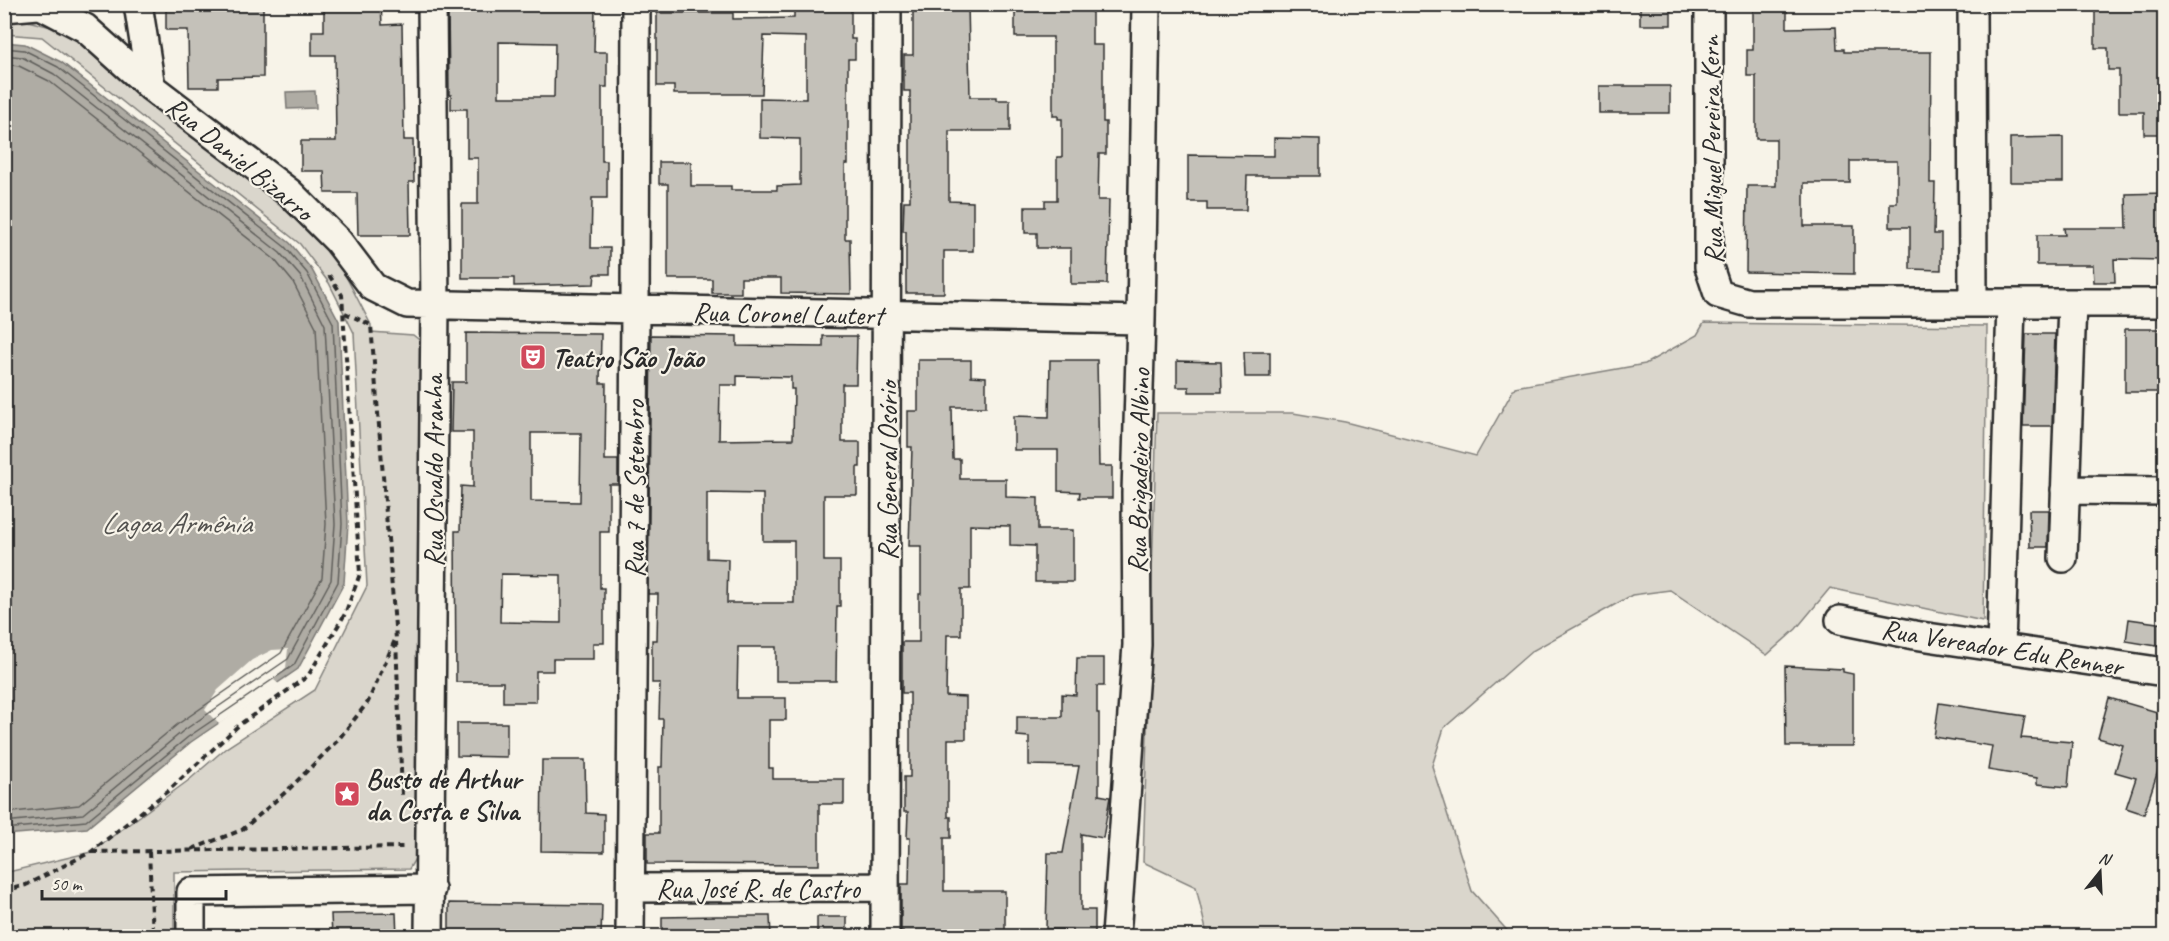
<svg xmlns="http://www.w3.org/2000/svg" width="2169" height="941" font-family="Caveat,sans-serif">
<rect width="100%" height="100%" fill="#f7f3e8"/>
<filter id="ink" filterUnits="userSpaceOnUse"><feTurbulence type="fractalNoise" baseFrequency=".0167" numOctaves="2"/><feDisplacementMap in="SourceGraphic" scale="12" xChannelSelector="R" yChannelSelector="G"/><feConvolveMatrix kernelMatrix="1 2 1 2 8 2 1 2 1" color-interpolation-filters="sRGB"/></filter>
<g filter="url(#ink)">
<path fill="#dad6cc" stroke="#82807c" stroke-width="1.5" d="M12,17L67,31L307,228L341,267L371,325V332L413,335L423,343V845L409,869L174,872V936H5L4,873L91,852L189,780L226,748L315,690L367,586L354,333L329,283L300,244L42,37L5,34V18Z
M1704,323L1987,326L1983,621L1830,588L1796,629L1767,655L1670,590L1632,595L1532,651L1444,728L1432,766L1472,891L1512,936H1221L1206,930L1196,887L1143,862L1157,413H1293L1345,422L1476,456L1515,387L1645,364L1697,335Z"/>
<path fill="#afaca4" stroke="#7a7874" stroke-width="1.5" d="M4,42L25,44L61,62L290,243L312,270L339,321L348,524L344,583L298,669L191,742L87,828L5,835Z
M315,91L316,108L287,109L286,92Z"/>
<path fill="#f7f3e8" d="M288,649L286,668L274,680L280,685L219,724L205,710L218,690L252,660L272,650Z"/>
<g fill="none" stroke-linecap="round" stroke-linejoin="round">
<path stroke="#605f5b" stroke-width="1.5" d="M4,48L24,50L58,67L285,247L307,273L333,323L342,524L338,582L294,665L188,737L86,821L4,829
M4,55L22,57L54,74L280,253L301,277L325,325L335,524L331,580L288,659L183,731L83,814L4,822
M4,64L19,66L49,81L274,259L293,282L316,327L326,524L322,578L281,653L178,724L79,805L4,813"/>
</g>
<path fill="#c4c1b9" stroke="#2b2b2b" stroke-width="1.5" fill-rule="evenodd" d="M166,4H263V77L218,78V87H189L188,30H166Z
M324,4H381L382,25L402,24L404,140H413L414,182H409L410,235H358L357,193H325L324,171H301V141H336L335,55H312V31H324Z
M456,4H526V7L595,8L594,52H607V87H602V161H607V198H592L591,248H610V274H595L594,284L514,286V278H462V204H478V158H467V109H451V95H449L448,6ZM499,42L555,43L554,97H499Z
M851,4V39H855V59H848V164H845V239H850L851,294L781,293V278H741V293H712V279H668V184H659V162H691V186H731V190H777V186L800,185V139L760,138V98L806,99V37L764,36L762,94H674V86H657V13H733V19L794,18V5Z
M913,4H968L970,97H996V100H1010V131H949V201L973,202V251H944V293H906V231H903L904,201H910V91H904V55H913Z
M1015,4H1092V45H1103V122H1106V154H1099L1098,200H1109L1107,284H1071V248H1037V233H1025V207H1045V200H1057V157H1062V119H1058V116H1053V37H1015Z
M1640,4H1671V25H1640Z
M2095,4H2122L2123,9H2164V134H2144V112H2119V70H2108V48H2095Z
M1753,7H1787V28L1836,27L1837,49H1844V52H1931L1930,183H1935L1934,234H1941V270L1910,269V227H1890V203H1897V161H1850V183H1804V226H1854V274L1746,272L1747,186H1776V139H1756V76H1747V50H1753Z
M1599,86H1670V113H1599Z
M2063,137V182H2010V138Z
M1274,138L1320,139V176H1247L1246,210H1207V202H1188V155L1274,156Z
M2164,193V260L2114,259L2115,282H2094L2093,265H2037V235H2065L2064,228H2127L2126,194Z
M2125,329H2164V392H2125Z
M466,333L601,334L600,383H606L605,460H618V484H609V532H600V588H604V643H593V659H553V671H536V702H503V682H456L455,531H460L461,486L473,487V432H451L452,382H466ZM531,433H581L580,502L531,501ZM501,574L561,575V623L500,622Z
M2026,334H2055L2052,426H2023Z
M651,335L737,336V346L823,347V336H857L856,384H842V442H860V467H857V495H824V561H840V606H837L836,681H776V647H738L737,698H786V720H769V768H773V779H844V804H819V865L647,864V833H659V767H662L663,719H659L660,683H652V640H657L658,594H648ZM737,376L791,377V389H794L793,439L719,440L720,385H737ZM707,493L763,494V541H794V603H727L728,559L707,558Z
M1244,352H1270V377H1245Z
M918,360H971V376L986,377V407H952L953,459H960V479H1006V497L1038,498V530H1073V582H1035V546L1010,545V526L970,525V589H961V635H947L946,696L966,697V739H948V817H951V838H944V891H1005V931H958L959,936H903V931H901V884H909L910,838H907L908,812H904V777H910V693H902V642H919V594H921V546H909L912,447H908V411H918Z
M1050,360H1097L1099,466H1112V498H1079L1080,492L1058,491V450H1014V416L1049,417Z
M1177,361L1221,362L1222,392H1189V387H1177Z
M2029,510H2049L2048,547H2030Z
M2129,619L2164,624L2163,647L2126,641Z
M1077,658H1104V686H1097V713H1099V795L1110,797L1103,838L1081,834V910H1095V934L1073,935V929H1046L1048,853H1063L1079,766L1029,765V737L1017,736V717H1062V694L1076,695Z
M1785,666L1843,669V672L1853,674V746H1786Z
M2109,698L2164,714V752L2144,814L2126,808L2136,778L2115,772L2123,745L2098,738Z
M1939,703L2025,716L2021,738L2072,742L2068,787L2037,784V778L1988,770L1992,746L1934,737Z
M457,723H507V757L457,756Z
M542,760H585L586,813L604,814V852L541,851Z
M449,903L602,905L601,936H449Z
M396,913L397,936H332L331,914Z
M718,916H770L771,936H662V917Z
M817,917H847V936H817Z"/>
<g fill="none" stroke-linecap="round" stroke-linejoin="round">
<defs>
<path id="minor" d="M138,4L151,87
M1709,4V267L1718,294L1749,303H2164
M1972,4L1973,303
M41,5L85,28L151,87L290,193L338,241L373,287L407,304L1141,320
M4,8L49,4
M2065,490L2164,491
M2063,558L2072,303
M1840,620L1914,635L2164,672
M2001,648L2011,303
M631,888L885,887
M191,936V892L431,889
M429,936L435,305L432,4
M630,936L635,310L636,4
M885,936L887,4
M1116,936L1137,645L1136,493L1141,320L1146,4"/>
</defs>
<use href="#minor" stroke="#2b2b2b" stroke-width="32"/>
<path stroke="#2b2b2b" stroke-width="4" stroke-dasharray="6 4.5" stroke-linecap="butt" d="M345,313L371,325L396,639L402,795
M192,849L242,830L289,789L338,740L368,702L395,640
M92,852L404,847
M149,852L153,936
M4,891L26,885L91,852L169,790L239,725L308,676L345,614L360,574L342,295L329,275"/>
<use href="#minor" stroke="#f7f3e8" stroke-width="27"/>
</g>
</g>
<defs>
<symbol id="theatre-square" viewBox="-11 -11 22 22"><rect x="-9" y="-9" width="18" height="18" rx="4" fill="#d1495b" stroke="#f7f3e8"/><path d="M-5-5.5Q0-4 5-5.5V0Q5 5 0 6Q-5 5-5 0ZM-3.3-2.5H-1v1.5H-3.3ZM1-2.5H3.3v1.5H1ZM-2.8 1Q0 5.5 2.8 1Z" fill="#fff"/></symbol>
<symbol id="sight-square" viewBox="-11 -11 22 22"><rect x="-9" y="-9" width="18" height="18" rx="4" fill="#d1495b" stroke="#f7f3e8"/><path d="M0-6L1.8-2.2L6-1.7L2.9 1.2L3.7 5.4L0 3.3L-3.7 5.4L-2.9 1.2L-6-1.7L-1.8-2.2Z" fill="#fff"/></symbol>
</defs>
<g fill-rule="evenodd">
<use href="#theatre-square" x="518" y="342" width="30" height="30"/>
<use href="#sight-square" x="332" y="779" width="30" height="30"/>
</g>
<g text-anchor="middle" stroke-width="4.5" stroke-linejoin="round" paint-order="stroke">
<g font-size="28" fill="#2b2b2b" stroke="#f7f3e8">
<text transform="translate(1711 150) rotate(-91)" y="10">Rua Miguel Pereira Kern</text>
<text transform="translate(240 158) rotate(39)" y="10">Rua Daniel Bizarro</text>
<text transform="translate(788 313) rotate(1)" y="10">Rua Coronel Lautert</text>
<text transform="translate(433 471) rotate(-90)" y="10">Rua Osvaldo Aranha</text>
<text transform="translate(887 471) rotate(-90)" y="10">Rua General Osório</text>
<text transform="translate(1138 471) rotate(-89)" y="10">Rua Brigadeiro Albino</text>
<text transform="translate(634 489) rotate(-90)" y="10">Rua 7 de Setembro</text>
<text transform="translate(2002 647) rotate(9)" y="10">Rua Vereador Edu Renner</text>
<text x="758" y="898">Rua José R. de Castro</text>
</g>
<g font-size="28" font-weight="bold" fill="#2b2b2b" stroke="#f7f3e8" text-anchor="start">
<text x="552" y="367">Teatro São João</text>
<text x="366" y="788">Busto de Arthur<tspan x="366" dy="32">da Costa e Silva</tspan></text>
</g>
<g font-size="30" font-style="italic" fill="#53524f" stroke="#f7f3e8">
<text x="176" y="533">Lagoa Armênia</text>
</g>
</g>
<rect width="2169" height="941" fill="none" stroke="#f7f3e8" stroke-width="24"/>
<rect x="12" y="12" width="2145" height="917" fill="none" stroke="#2b2b2b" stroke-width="2" filter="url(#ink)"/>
<g transform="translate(2100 872) rotate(18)" stroke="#f7f3e8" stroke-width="4.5" paint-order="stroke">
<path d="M0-4.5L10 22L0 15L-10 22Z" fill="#2b2b2b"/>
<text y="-9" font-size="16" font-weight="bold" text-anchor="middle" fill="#2b2b2b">N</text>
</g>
<path d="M42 890v9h184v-9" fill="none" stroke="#2b2b2b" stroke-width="3"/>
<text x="51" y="890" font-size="18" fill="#2b2b2b" stroke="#f7f3e8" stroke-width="4.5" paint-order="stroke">50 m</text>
</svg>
